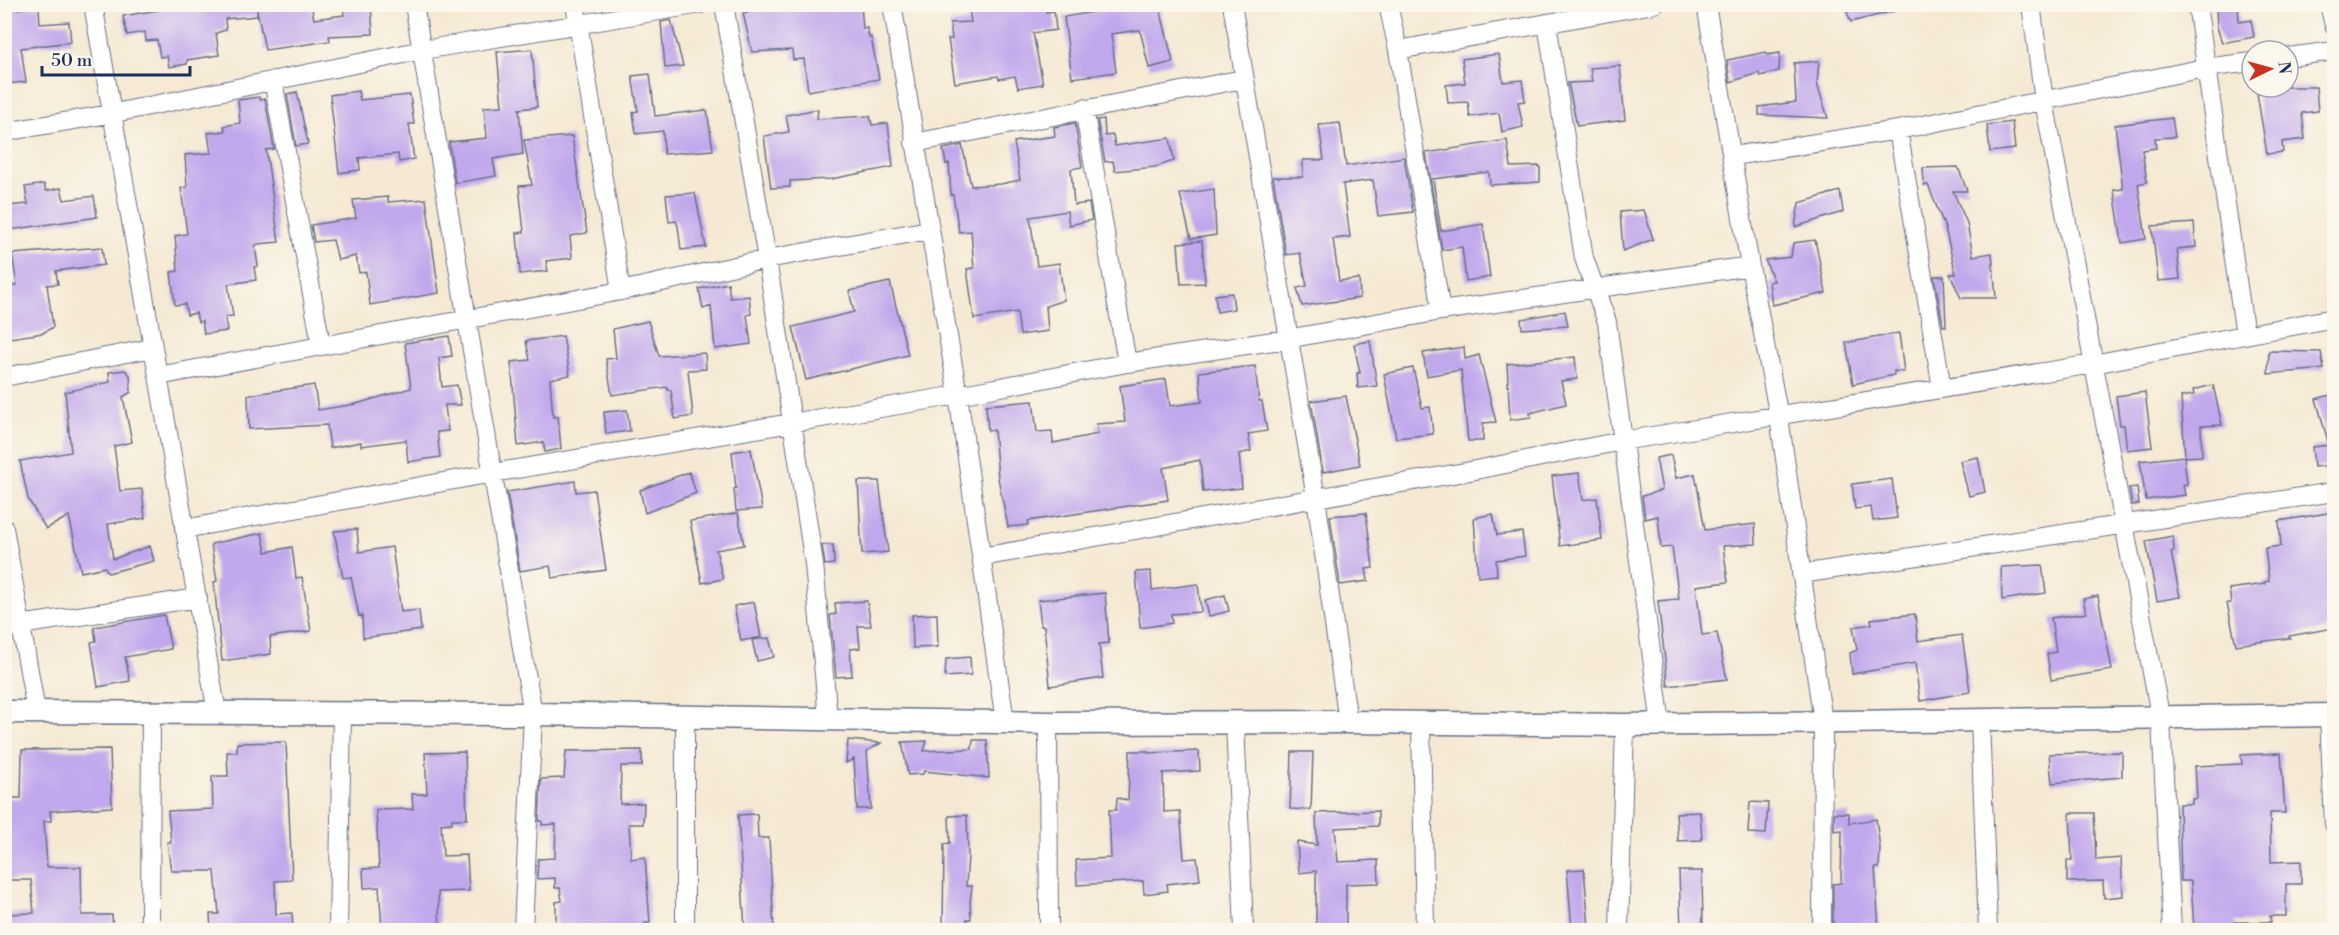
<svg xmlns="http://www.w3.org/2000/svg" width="2339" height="935" font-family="'Libre Bodoni',serif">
<rect width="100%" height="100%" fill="#fbf7ec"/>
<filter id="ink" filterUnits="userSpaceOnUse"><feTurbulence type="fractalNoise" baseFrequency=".0167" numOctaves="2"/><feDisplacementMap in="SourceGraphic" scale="12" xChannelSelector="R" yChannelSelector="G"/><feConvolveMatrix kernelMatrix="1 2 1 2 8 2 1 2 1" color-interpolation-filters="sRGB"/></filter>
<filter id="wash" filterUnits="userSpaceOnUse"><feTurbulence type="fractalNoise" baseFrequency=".008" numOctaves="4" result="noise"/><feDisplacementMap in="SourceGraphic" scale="24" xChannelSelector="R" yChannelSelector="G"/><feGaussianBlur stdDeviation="1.35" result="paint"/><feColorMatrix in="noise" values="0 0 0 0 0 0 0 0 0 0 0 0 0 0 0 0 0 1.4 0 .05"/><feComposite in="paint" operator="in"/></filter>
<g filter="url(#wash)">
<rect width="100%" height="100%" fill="#f5e9d3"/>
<g id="blocks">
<path fill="#c1a7ec" d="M164,4H311L314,19L344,15L343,4H371L373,34L329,36L330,41L265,50L257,10V16L225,19L226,30L216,33L219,55L187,60V64L169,67L167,56L160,57L157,40L146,41L145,32L127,35L123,16L164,9Z
M791,4H861L863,29L867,28L869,38L871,37L879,79L808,91L804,59L793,60L792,50L752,52L743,13Z
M1006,4H1045L1046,12L1054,11L1056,30L1033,33L1043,84L1018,88L1015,76L999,79L998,76L955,83L948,39H952L950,23L971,22L969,10Z
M1122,4H1159L1173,62L1149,68L1140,30L1111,34L1116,72L1072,78L1064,17L1122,7Z
M1856,4H1897L1898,10L1851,22L1845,7Z
M2216,4H2238L2239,22L2251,20L2254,37L2222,43L2217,27Z
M39,7L40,24L69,22L71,42L21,48L26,82L4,84V10Z
M671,20L683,66L665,68L661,22Z
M532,49L537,107L519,109L523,154L493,159L496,176L455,183L449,142L487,138L484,107L502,106L497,52Z
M1766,52L1767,55L1780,53L1779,71L1760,76L1759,73L1730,82L1727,60Z
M1499,54L1503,82L1522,80L1525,101L1518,102L1523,127L1502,132L1499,113L1470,117L1468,102L1448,103L1446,85L1465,83L1462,59Z
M1819,61L1817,84L1828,118L1759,115V107L1796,102L1794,63Z
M1620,66L1625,120L1577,126L1568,83L1592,82L1590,68Z
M650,74L655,116L707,110L713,150L664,154L663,131L636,134L633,112L638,111L632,76Z
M2256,87H2316L2318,111L2302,113L2305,139L2282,142L2283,152L2267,154Z
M358,91L360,100L410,95L414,124H409L414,159L399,162L398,154L359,158L360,170L339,173L330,95Z
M297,92L308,144L296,146L287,94Z
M259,97L260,100L265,99L274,149L266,150L279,242L258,244L255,246L258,266L254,267L256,280L228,284L233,316L225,317L227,331L204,334L202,321L198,322L196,313L187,315L185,304L175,305L171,272L178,271L175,236L187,234L181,188L187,187L185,155L211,153L208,133L225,131L224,126L240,123L238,100Z
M818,109L817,119L870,116L872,125L888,123L893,167L831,179L790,181V187L771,188L764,136L789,132L786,115Z
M2172,118L2175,137L2155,138L2156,148L2142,150L2147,182L2138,184L2146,239L2122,243L2114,190L2123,189L2115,125Z
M1104,119L1105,136L1113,135L1115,146L1170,138L1174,161L1155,167L1115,171L1113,161L1105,162L1097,120Z
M2012,122L2015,149L1990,152L1987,125Z
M1075,123L1082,167L1071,169L1074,205L1089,203L1092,220L1069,225L1067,211L1030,217L1037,266L1059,263L1064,300L1046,306L1048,331L1020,335L1017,312L974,319L967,269L974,268L971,231L959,232L953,195H951L949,163L946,164L943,149L962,145L971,186L1001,184L1020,180L1014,142L1055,136L1054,127Z
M1340,123L1346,166L1404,157L1413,212L1378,216L1373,180L1343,184L1350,237L1333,239L1339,281L1359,279L1360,298L1302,306L1297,288L1307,286L1300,253L1286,255L1273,177H1303V160H1324L1319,125Z
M572,136L587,233L570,236L572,258L546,261L548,271L520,274L517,233L524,232L519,186L532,185L524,140Z
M1507,140L1511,167L1540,166V182L1490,185L1489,172L1433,179L1441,231L1483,224L1490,277L1466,281L1462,247L1442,250L1426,153Z
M1958,167L1967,191H1953L1967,223L1973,256L1992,253L1996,298H1961L1950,274H1956L1945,228L1928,185H1924L1923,168Z
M44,184L46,191L61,188L64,200L94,196L97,217L10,230L8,206L28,204L25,187Z
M1214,189L1216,235L1191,239L1180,194Z
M1840,191L1843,212L1795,227L1799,203Z
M695,193L706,247L681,250L678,226L676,221L669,222L666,195Z
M388,197V202L426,199L439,293L370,305L366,272L359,273L356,256L338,260L333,240L314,242L311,225L356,218L353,200Z
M1644,210L1653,239L1623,251L1620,212Z
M2194,223L2196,247L2177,249L2180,279L2158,281L2152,226Z
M1815,240L1826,293L1772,305L1769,282L1774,281L1765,260L1791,257L1793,243Z
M1202,241L1205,283L1181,284L1178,243Z
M102,247L104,265L56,271L58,284L47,285L53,327L43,333L4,339V287L17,285L12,254Z
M1934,276H1944L1946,326H1943Z
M890,282L908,355L806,380L793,327L854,312L849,291Z
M728,283L730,298L749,296L751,314L747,315L751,344L715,349L711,306L703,309L699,289Z
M1232,293L1234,309L1217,312L1215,295Z
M1565,311L1568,326L1522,329L1521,319Z
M648,321L659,356L705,353L706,369L688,370L693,416L675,419L671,390H668L667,387L612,395L606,359L616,358L613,329Z
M1899,333L1904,372L1894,371V375L1853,384L1846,343Z
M449,336L452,356L439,358L442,387L457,385L461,405H445L448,431L437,432L440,457L408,462L406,440L361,446V442L330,448L327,425L249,429L248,395L314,385L318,410L356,404L411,388L405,343Z
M563,336L570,375L550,379L553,417L558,416L561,449L545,452L543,442L518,446L511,362L530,360L526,341Z
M1370,341L1377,386L1358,388L1357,373H1360L1354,344Z
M1464,347L1465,359L1479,355L1496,422L1483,423V441H1468L1461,370L1427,376L1423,353Z
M2269,351L2321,352L2324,369L2268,374Z
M1575,357L1577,379L1561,381L1566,404L1530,413L1531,417L1510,420L1507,364Z
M1255,366L1259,401H1262L1267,431L1248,434L1251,451L1239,454L1242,488L1203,492L1200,460L1163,468L1168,500L1028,521V525L1008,527L998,478L994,430L988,431L986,405L1033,401L1037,432L1052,431L1053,443L1098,434L1096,424L1125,422L1120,386L1166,379L1170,406L1202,402L1199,372Z
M1413,368L1422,408L1430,407L1433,434L1396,438L1384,374Z
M125,370L130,375L131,392L123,397L132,442L114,446L120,491L142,489L145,518L108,524L113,559L150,546L154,561L108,573L105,567L81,572L69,516L46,529L28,499L20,461L71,452L65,392L110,382L109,372Z
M2213,385L2222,425L2201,426L2202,456L2185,457L2181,397L2194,395L2193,390Z
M2145,392L2152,447L2127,450L2124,425H2120L2116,396Z
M2334,394V465L2314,467L2312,447L2329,445L2316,399Z
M1346,396L1360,465L1323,472L1311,401Z
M627,410L630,431L606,434L604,412Z
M751,449L762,509L736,511L734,489L736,488L732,452Z
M1671,455L1676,478L1695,474L1705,530L1755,524L1756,544L1723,546L1728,582L1696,586L1702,635L1717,633L1727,679L1668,686L1658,601L1679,599L1672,547L1661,548L1658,516L1645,519L1642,496L1662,490L1656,458Z
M2184,456L2187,484L2183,485L2185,495L2146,500L2140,461Z
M1978,457L1985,492L1969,496L1960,461Z
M689,472L696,493L645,513L640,490Z
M1579,473L1583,500L1597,498L1602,540L1560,546L1552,476Z
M1892,479L1897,518L1873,521L1871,507L1855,509L1852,484Z
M575,481L576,492L594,490L606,570L552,578L550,566L520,571L507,492Z
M858,481H879L888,552L862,554Z
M2137,487L2139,504L2132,505L2129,488Z
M2334,512V582L2330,583L2334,628L2289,636L2290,638L2236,645L2227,603H2231L2229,589L2265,584L2264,582L2269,581L2265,548L2281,546L2279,521Z
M738,513L744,545L716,550L723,579L702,583L690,521Z
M1366,513L1373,568L1366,569L1368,581L1340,585L1330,516Z
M1493,514L1497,535L1522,532L1525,556L1496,560L1497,575L1478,577L1474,518Z
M357,529L359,552L392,547L401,612L419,610L421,630L363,638L362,615L359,616L351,577L343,578L334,531Z
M262,533L266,552L292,547L296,578L302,577L311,631L270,637L271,654L222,661L215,593L214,582L217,581L211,544Z
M2173,536L2174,551L2171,552L2180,597L2157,601L2146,541Z
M822,545H833L834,564L825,565Z
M2042,565L2046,593L2002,600L2001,567Z
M1151,571L1152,590L1198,584L1201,612L1171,614L1172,623L1140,628L1136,572Z
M1105,593L1109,643L1099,644L1103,678L1050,686L1044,626H1041L1038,600Z
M1225,595L1229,611L1209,616L1205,600Z
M2098,596L2112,670L2051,680L2047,654L2056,652L2051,618L2086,613L2083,599Z
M867,601L871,626H858L860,648L850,649L852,676L836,677L830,615L836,614L835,603Z
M754,602L761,637L741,641L734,606Z
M937,614L938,647L913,648L912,615Z
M1915,614L1918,641L1962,635L1970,692L1920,701L1915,663L1852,674L1850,653L1857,650L1853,627L1872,624L1871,619Z
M164,615L171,649L125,657L130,681L98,687L91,642L96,641L94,627Z
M769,638L774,657L757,661L752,640Z
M970,657L971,675L945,677L946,659Z
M848,740L881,743L867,751L871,809H857L854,759L846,763Z
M973,740H987L989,778L924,771L923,774L908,775L902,742L927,741L924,751L972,749Z
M286,742L292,880L275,881L276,914L292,913L293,930H211L210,914H219L215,871H171L167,842H171L168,811L213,809L212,776H228L227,752H237V743Z
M110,749L112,807L50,811L51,821H44L47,867H81L82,915H112L113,930H4V914L34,913L31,880H4V798H21L22,750Z
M642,750V766H621L620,804L644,803L643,824H629L631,859L645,857L650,923H645L646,930H570V928H556V902L562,901L560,888H555V878L537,879L538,859L555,858L556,824L542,825V821H539L541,779L564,778L566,751Z
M1130,751H1148V753L1199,751L1200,771L1163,773L1164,812L1180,811L1184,859L1197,858L1200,880L1167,884L1168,891L1144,894L1143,881L1077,885L1076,860L1111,858L1109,810H1116L1117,798L1128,800Z
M465,752L467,819H452V823L441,824L443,856L467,855L469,891L438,892L440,928L382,929L379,887L364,888L363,869L379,868L376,810L413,809L412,794H427L425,753Z
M1292,752H1313L1311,810L1290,809Z
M2122,752V777L2052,783L2049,754Z
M2281,753L2285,813H2270L2271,862L2301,861V884H2286V916H2270L2271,922H2235L2236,930H2194L2191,881H2181L2179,804H2192V799L2197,798L2195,766L2242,764L2241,755Z
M1750,802L1768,803L1766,834L1748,833Z
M1378,811V826L1335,828L1338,862L1378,860L1379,883L1346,884V930H1316V871L1299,873L1297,842L1317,845L1316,813Z
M1700,812L1702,840L1678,841L1676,813Z
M1834,813H1849V823L1876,819L1880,848L1879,868H1875L1879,930H1833V884L1841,883L1842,830L1834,831Z
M2070,813H2094L2096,860L2121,858L2123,896L2104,898L2103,881L2067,882V860H2072Z
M757,814L758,838H769L774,930H745L738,815Z
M967,815L968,856L966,886H972L970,903L971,919H967L966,930H943L944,844L950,843L949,816Z
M1584,869L1589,927L1572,929L1567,870Z
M1679,871H1702L1703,930H1681Z"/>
</g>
</g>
<g filter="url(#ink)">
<use href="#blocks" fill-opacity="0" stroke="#677087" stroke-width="1.5"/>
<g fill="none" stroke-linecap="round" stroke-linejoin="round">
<defs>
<path id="minor" d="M93,4L217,713
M414,4L533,714L523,930
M575,4L621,291
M724,4L767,259L814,564L828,719
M892,4L958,395L1005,722
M1232,4L1316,498L1348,722
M1388,4L1398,50L1441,311
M1706,4L1750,266L1779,417L1823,722L1822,930
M2031,4L2044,101L2161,720L2172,930
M2197,4L2245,335
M2329,4L2334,25
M1547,23L1584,258L1607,322L1661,725
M1398,50L1654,4
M2288,57L2334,51
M273,80L321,344
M1084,108L1127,363
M1898,130L1942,388
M4,132L110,114L423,50L701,4
M914,143L1243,79
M1733,156L1898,130L2205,68L2252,62
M158,376L621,291L767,259L929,230
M4,377L152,348
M4,528L36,711
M184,529L493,473L958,395L1127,363L1287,339L1441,311L1750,266
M981,557L1465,472L1622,441L2093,364L2334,318
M1801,574L2334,492
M20,625L198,598
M2329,716L2334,824
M685,718V930
M1980,720L1988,930
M1235,722L1244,930
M1048,723L1049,930
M1421,723L1425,930
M150,930L151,713
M338,930L342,713
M1619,930L1625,725"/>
<path id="tertiary" d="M4,712L533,714L1048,723L1348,722L1625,725L2334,715"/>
</defs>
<use href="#minor" stroke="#677087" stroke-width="20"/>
<use href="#tertiary" stroke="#677087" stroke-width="25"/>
<use href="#minor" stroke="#fff" stroke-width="18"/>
<use href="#tertiary" stroke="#fff" stroke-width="22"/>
</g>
</g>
<rect width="2339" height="935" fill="none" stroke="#fbf7ec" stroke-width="24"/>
<g transform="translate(2270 69) rotate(85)"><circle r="28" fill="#fbf7ec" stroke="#a1a7b3" stroke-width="1.5"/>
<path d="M0-4.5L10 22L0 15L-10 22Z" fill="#c8321e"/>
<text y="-9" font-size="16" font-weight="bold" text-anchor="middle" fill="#1b2f5e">N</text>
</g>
<path d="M42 66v9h148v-9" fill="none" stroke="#1b2f5e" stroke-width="3"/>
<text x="51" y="66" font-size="18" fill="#1b2f5e" stroke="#fbf7ec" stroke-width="4.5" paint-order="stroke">50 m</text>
</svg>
